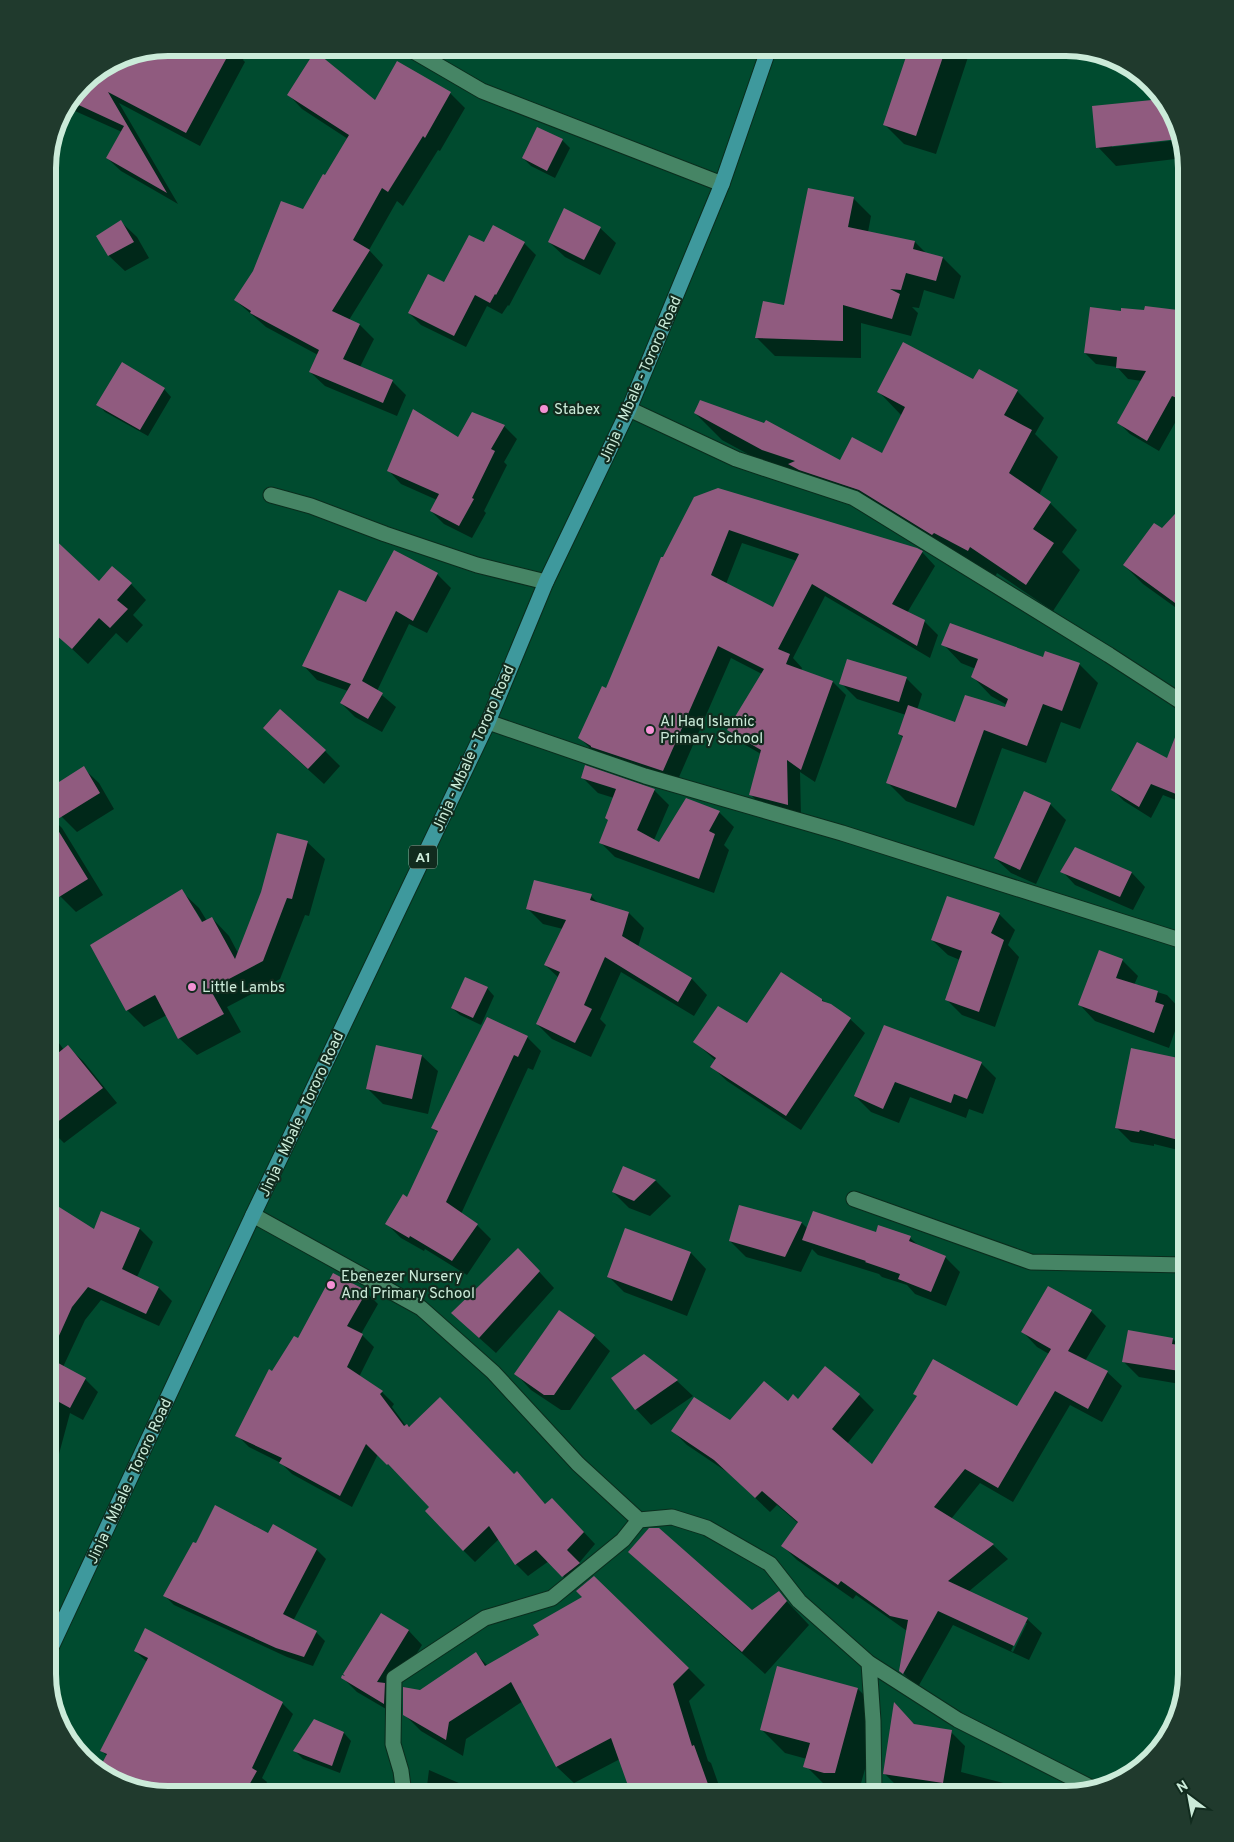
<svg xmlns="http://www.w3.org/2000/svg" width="1234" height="1842" font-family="Overpass,sans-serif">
<rect width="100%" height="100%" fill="#004b2f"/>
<path fill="#0007" fill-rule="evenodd" d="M168,48H249L243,60L245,62L200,146L119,103L178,204L121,171L107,158L122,132L66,107L83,83L122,57Z
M911,48H971L936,154L904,144L885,125Z
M397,63L450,93L465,108L440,151L438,150L403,206L397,201L369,250L383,265L349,320L360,325L374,339L360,367L392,381L406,395L397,416L325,386L310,372L318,355L266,327L235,300L304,211L348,139L302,109L288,94L375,102Z
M1162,99L1170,108L1178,138L1112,145V147L1179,140L1184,158L1116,166L1098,147Z
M562,140L570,148L555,178L531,166L523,158Z
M853,198L871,216L868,232L915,242L926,253L943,258L961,276L954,299L924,290L919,308L912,307L918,313L911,336L861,323V358L775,356L757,338L785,306Z
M121,222L137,237L149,258L125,271L109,256L97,236Z
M600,228L616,243L600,275L565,257L549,242Z
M524,243L536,255L509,306L508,305L502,314L487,306L466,347L421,325L409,313L445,284L485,244Z
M1122,312L1186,313V408L1184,407L1159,451L1130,434L1118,422L1142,381L1128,379L1117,367L1096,364L1085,353Z
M973,381L1017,391L1044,418L1035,434L1058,457L1039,495L1050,503L1077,530L1062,552L1080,570L1053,611L997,573L995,577L887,516L790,477L722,440L695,413L840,462L883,454L902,416L878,391Z
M164,389L171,397L148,436L105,412L98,404Z
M504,426L517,439L504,462L507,465L484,511L486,513L472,538L444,524L431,511L437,500L401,484L389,471L458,439Z
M694,498L922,552L935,566L907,613L924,621L938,635L930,658L825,596L793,658L802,668L801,671L833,682L846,695L815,782L800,772L801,817L764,808L751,795L761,754L742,743L729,729L762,674L731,658L676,784L593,751L580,738L607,690L663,559ZM742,543L797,561L774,609L726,584Z
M1186,504V615L1143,584L1124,565L1162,530Z
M48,535L99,583L131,584L146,600L133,615L143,625L127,643L116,633L88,664L48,626Z
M437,574L451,588L427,633L409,624L377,691L396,707L382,732L355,717L341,703L348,691L317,680L304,666L367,604Z
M943,644L1079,664L1098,683L1080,729L1061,722L1046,763L1002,748L974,826L906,801L888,783L903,738L899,734L906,715L857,699L841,683L906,678L922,694L917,710L956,724L1005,709L1007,705L991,696L973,677L976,669L961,663Z
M280,744L325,751L340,766L324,784Z
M1170,753L1186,759V804L1163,795L1151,818L1124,801L1112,789L1167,760Z
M83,768L99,783L114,809L77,832L61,816L48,794V790Z
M583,778L654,790L669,805L654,840L660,843L719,812L734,827L724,845L729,850L714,893L615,857L601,843L609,821L614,798L598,793Z
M1050,804L1066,820L1036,884L1011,873L995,858Z
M48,814L62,828L103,895L76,912L60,896L48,875Z
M307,842L325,859L309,916L305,915L280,979L227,1007L241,1032L197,1055L179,1038L167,1015L144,1027L127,1010L181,891L199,908L207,921L212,918L229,936L238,953ZM192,910H195L206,927Z
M1076,849L1132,873L1145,887L1133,910L1075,885L1062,871Z
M591,896L600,905L629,913L644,928L638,947L692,979L707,995L694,1016L621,972L600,1019L606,1025L591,1057L552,1039L537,1024L559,978L545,965L563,929L543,924L528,909Z
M999,914L1015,930L1008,945L1019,957L995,1027L962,1015L947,1000L960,960L948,955L932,940Z
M1122,960L1138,976L1134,985L1167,995L1182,1011L1169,1048L1095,1021L1080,1005Z
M487,988L494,996L481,1025L460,1015L452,1008Z
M822,1000L850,1019L865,1033L801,1130L727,1081L712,1067L716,1061L695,1042Z
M885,1026L981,1063L996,1078L983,1114L969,1109L966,1118L910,1097L899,1123L871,1112L855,1096Z
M48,1028L64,1050L68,1047L83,1061L117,1103L64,1143L48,1127Z
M527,1037L541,1051L533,1070L528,1068L461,1214L477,1225L491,1239L467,1275L425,1249L424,1251L401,1238L387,1224L408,1199L438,1133L433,1128Z
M377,1046L422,1056L438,1071L428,1114L383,1104L368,1089Z
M1132,1050L1186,1061V1152L1154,1144V1146L1131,1142L1117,1128Z
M624,1168L656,1181L671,1196L650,1216L629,1208L613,1192Z
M48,1201L94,1231L102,1213L140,1229L153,1242L137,1277L159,1288L172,1301L159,1326L101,1300L85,1320L63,1367L85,1379L98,1392L83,1420L70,1413L55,1469L48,1467Z
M740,1206L802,1223L808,1229L910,1238L919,1246L945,1257L960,1272L946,1306L915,1294L907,1285L882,1277L879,1274L818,1255L812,1249L801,1272L746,1257L730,1241Z
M626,1229L691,1253L706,1269L687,1316L624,1292L608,1276Z
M533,1265L554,1288L496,1353L468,1328Z
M366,1292L378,1304L361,1334L374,1347L359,1377L382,1392L394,1404L392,1407L406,1426L407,1425L514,1475L528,1485L546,1505L564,1511L595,1544L579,1563L591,1575L575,1588L549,1561L528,1576L516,1564L499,1539L475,1562L463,1550L431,1507L378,1454L352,1507L292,1474L281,1463L249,1447L237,1435L273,1372L298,1340Z
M1091,1311L1106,1326L1085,1361L1107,1372L1122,1386L1102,1422L1070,1405L1013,1502L980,1483L951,1519L993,1545L1008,1559L968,1592L1027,1619L1042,1633L1029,1660L953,1625L918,1687L916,1686L901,1671L907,1631L856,1595L853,1599L797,1560L783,1546L798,1523L777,1505L770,1512L730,1474L687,1445L672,1430L730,1422L798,1400L825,1367L859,1395L874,1410L847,1444L872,1466L918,1397L915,1394L1018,1408L1049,1354L1037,1347L1023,1332ZM1024,1623H1027L1013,1652L1011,1651Z
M594,1336L610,1351L570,1410H561L531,1390L516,1374Z
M1173,1339L1180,1346L1186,1347V1411L1178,1402L1180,1384L1139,1377L1124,1362Z
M644,1356L677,1381L693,1396L651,1425L636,1409Z
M273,1526L317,1550L326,1559L293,1621L316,1632L325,1641L313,1666L287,1657L174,1605L165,1596L268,1534Z
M630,1552L752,1612L779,1593L809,1625L765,1674L653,1574Z
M584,1598L688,1668L705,1685L689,1701L708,1761L711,1763L722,1794H633L620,1759L574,1783L557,1767L523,1701L466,1739L463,1756L421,1731L404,1714L420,1691L476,1654L488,1666L541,1636Z
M382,1614L409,1631L422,1645L392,1693L398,1716L357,1692L343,1678H348Z
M135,1651L282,1703L293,1714L262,1778L267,1782L261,1794H161L108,1778L100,1770L107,1756L102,1751L147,1662Z
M858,1689L881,1712L858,1794H844L831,1791L807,1767V1759L785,1753L762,1730Z
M895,1704L916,1726L951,1732L965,1746L961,1772L1011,1785L1020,1794H921L922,1791L898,1787L884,1773Z
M315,1720L344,1733L351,1741L340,1773L303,1759L295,1751Z
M429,1770L484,1794H426Z"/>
<path fill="#905b7f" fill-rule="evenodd" d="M168,48H232L186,133L108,92L167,193L106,158L124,126L70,101L83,83L122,57Z
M909,48H946L916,136L883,125Z
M315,51L375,100L397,61L451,92L425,138L423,136L388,192L382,188L353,240L370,250L332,311L360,324L343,359L393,380L383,403L309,372L319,350L250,313L251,311L234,300L253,271L281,201L303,209L323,174L325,175L349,135L287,95Z
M1162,99L1170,108L1179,139L1096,148L1092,106Z
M537,127L563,139L547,171L522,158Z
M808,188L854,197L848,227L915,241L913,249L943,257L936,281L906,273L901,290L890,289L900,294L892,319L843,305V341L755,338L763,301L784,305Z
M564,208L601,227L584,260L548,242Z
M121,220L134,242L108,256L96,236Z
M493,225L525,242L496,295L495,294L490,303L475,295L454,336L408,313L428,274L444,282L469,235L484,242Z
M1145,306L1186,311V402L1172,396L1147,441L1117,423L1146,371L1116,368L1117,357L1084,353L1090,307L1121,311V308L1144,310Z
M903,342L973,379L979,369L1018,390L1004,415L1032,430L1009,473L1051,502L1033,529L1054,543L1026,585L970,547L968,551L934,533L932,535L859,490L799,470L788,464L795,461L762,450L694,413L700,400L764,423L766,420L840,460L852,437L882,453L905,407L877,392Z
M122,362L165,388L140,430L96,405Z
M413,409L458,437L472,412L505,425L491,449L495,451L472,498L474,499L459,526L430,511L439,494L387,471Z
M718,488L917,548L923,551L892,604L925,620L917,646L812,584L778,649L790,654L786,664L833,681L801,770L787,760L788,805L749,795L761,750L727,730L764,669L718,646L663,771L591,747V746L578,738L602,686L606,688L661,557H663L694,497ZM729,530L799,554L773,607L711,575Z
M1186,502V611L1123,565L1154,523L1162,528Z
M48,533L99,581L112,566L132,583L117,600L128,609L110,628L99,618L72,649L48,628Z
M394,550L438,573L413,621L396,611L362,681L383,693L368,719L340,703L351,684L302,666L339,590L366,602Z
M950,623L1043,657L1045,651L1080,663L1062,711L1043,704L1027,746L984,730L956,808L886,783L903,736L898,734L908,705L955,722L965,695L1005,707L1008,699L971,677L978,659L941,645Z
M847,659L907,677L899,702L839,684Z
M280,709L326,750L308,769L263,728Z
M1184,714H1186V798L1151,784L1139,807L1111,790L1137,742L1167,758Z
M585,765L655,789L637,830L659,842L686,798L720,811L709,831L715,834L699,879L599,843L608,820L605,818L616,789L581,778Z
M84,766L100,793L53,822L88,879L59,897L48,878V789Z
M1024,791L1051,803L1020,870L994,858Z
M277,833L308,841L292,899L287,898L263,961L210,989L224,1014L178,1039L155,995L126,1011L90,945L182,889L202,922L212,917L235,959L261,892Z
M1075,847L1132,872L1120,897L1060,872Z
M534,880L592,894L590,900L629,912L622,936L692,978L678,1002L605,957L584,1005L592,1009L575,1043L536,1024L560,972L544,965L566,920L526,909Z
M947,896L1000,913L991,933L1004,940L979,1012L945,1000L962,951L931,940Z
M1099,950L1123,959L1116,978L1158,991L1155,1002L1164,1005L1154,1033L1078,1005Z
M781,972L822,999V1001L831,1004L851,1018L786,1116L710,1067L716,1058L693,1042L718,1006L747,1023Z
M465,977L488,987L473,1018L451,1008Z
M487,1017L528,1036L518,1057L514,1055L446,1202L478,1224L452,1261L410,1236L409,1238L385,1224L403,1194L407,1197L438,1131L431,1128Z
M884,1025L982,1062L967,1099L954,1094L951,1103L895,1082L883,1109L854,1096Z
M68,1045L103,1088L48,1129V1061Z
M376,1045L422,1055L412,1099L366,1089Z
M1131,1048L1183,1059L1176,1099L1186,1102V1142L1140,1130L1139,1132L1115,1128Z
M623,1166L656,1180L634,1201L612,1192Z
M48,1200L94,1229L101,1211L140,1228L122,1269L159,1287L146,1314L88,1287L72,1307L49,1358L86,1378L70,1408L48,1396Z
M739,1205L802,1222L785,1257L729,1241Z
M813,1211L876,1232L878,1225L911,1236L909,1241L946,1256L931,1292L898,1279L900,1274L865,1262L866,1261L802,1240Z
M625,1228L691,1252L672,1301L607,1277Z
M518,1248L540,1271L479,1338L451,1313Z
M333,1273L367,1291L347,1326L363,1334L347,1367L383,1391L380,1394L404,1426L407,1424L409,1427L440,1397L514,1474L517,1471L545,1504L552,1498L584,1532L567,1550L580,1563L562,1577L536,1550L515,1565L489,1526L463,1551L425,1511L429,1507L388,1464L387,1465L366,1444L340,1496L279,1463L282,1458L235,1436L269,1369L272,1371L294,1336L298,1338Z
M1048,1286L1092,1310L1068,1351L1108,1371L1088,1409L1055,1391L998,1488L965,1469L934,1507L994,1544L948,1581L1028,1618L1014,1646L938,1611L903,1674L899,1671L908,1620L890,1616L841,1581L838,1585L781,1546L798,1522L762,1491L755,1498L714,1460L671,1431L694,1397L730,1420L764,1381L788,1401L793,1394L798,1399L825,1366L860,1394L832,1429L872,1464L917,1396L913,1394L933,1359L1017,1406L1051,1349L1021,1332Z
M559,1310L595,1335L554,1395H544L514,1374Z
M1128,1330L1173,1338L1172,1344L1186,1346V1372L1122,1362Z
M644,1354L678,1380L635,1410L611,1378Z
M215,1505L268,1533L273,1524L317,1549L283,1614L317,1631L304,1657L276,1648L163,1596L193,1542L196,1543Z
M649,1528H659L752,1610L779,1591L787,1601L742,1652L628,1552Z
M594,1576L689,1668L673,1684L692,1746L694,1745L708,1784L678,1794H631L611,1738L556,1767L511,1682L449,1722L446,1740L403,1715V1687L420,1690L476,1652L485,1666L539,1635L533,1625L582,1597L576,1591Z
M381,1613L409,1630L377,1682L385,1683L384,1704L341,1678L342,1675L345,1676L343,1674Z
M145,1628L283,1702L252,1768L257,1771L244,1794H161L108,1778L99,1769L107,1754L100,1751L148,1658L134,1651Z
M777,1666L858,1688L835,1773H824L803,1767L810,1743L760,1730Z
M894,1702L914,1724L952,1730L943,1783L883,1774Z
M314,1719L344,1732L332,1766L293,1751Z"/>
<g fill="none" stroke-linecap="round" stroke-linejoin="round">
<defs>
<path id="street" d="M408,48L482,91L722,184
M629,409L736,459L854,498L1109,655L1186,705
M271,495L311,506L385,534L477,565L546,582
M488,722L645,776L842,833L1186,942
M854,1199L1031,1262L1186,1265
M253,1215L421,1308L493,1372L578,1464L639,1520L672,1517L707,1528L770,1564L799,1601L869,1663L958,1720L1092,1788
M869,1663L873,1721L874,1794
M404,1794L401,1771L393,1744L394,1678L485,1618L552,1598L623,1540L639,1520"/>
<path id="primary" d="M48,1654L253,1215L488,722L546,582L629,409L722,184L769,48"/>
</defs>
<use href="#street" stroke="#0a2d1d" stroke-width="17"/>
<use href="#primary" stroke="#0a2d1d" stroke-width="17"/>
<use href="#street" stroke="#468565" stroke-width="15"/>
<use href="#primary" stroke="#3e999d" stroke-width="15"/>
</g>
<g fill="#f491d4" stroke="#112b1e" stroke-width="2">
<circle cx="544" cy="409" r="5"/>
<circle cx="650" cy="730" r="5"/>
<circle cx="192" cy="987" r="5"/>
<circle cx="331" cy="1285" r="5"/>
</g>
<g text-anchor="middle" stroke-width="4.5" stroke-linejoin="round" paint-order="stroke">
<rect fill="#112b1e" stroke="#93b1a1" stroke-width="1" x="409" y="845.5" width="28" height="23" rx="4"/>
<g font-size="14" font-weight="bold" fill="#cbebd9">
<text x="423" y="862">A1</text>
</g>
<g font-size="15" fill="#cbebd9" stroke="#112b1e">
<text transform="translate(640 379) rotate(-66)" y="5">Jinja - Mbale - Tororo Road</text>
<text transform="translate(473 748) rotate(-66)" y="5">Jinja - Mbale - Tororo Road</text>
<text transform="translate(301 1114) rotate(-65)" y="5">Jinja - Mbale - Tororo Road</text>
<text transform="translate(129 1481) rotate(-65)" y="5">Jinja - Mbale - Tororo Road</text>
</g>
<g font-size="15" fill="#cbebd9" stroke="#112b1e" text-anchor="start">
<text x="554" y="414">Stabex</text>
<text x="660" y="726">Al Haq Islamic<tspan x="660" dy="17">Primary School</tspan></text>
<text x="202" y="992">Little Lambs</text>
<text x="341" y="1281">Ebenezer Nursery<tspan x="341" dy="17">And Primary School</tspan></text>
</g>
</g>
<path d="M0 0H1234V1842H0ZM168 56H1066A112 112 0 0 1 1178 168V1674A112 112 0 0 1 1066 1786H168A112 112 0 0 1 56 1674V168A112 112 0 0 1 168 56Z" fill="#203a2d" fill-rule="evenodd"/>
<path fill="none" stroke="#cbebd9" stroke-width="6" d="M168 56H1066A112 112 0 0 1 1178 168V1674A112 112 0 0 1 1066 1786H168A112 112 0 0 1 56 1674V168A112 112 0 0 1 168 56Z"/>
<g transform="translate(1189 1797) rotate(328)" stroke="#112b1e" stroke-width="4" paint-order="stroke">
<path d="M0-4L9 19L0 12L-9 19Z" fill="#cbebd9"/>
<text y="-8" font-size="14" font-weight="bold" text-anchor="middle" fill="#cbebd9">N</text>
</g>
</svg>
